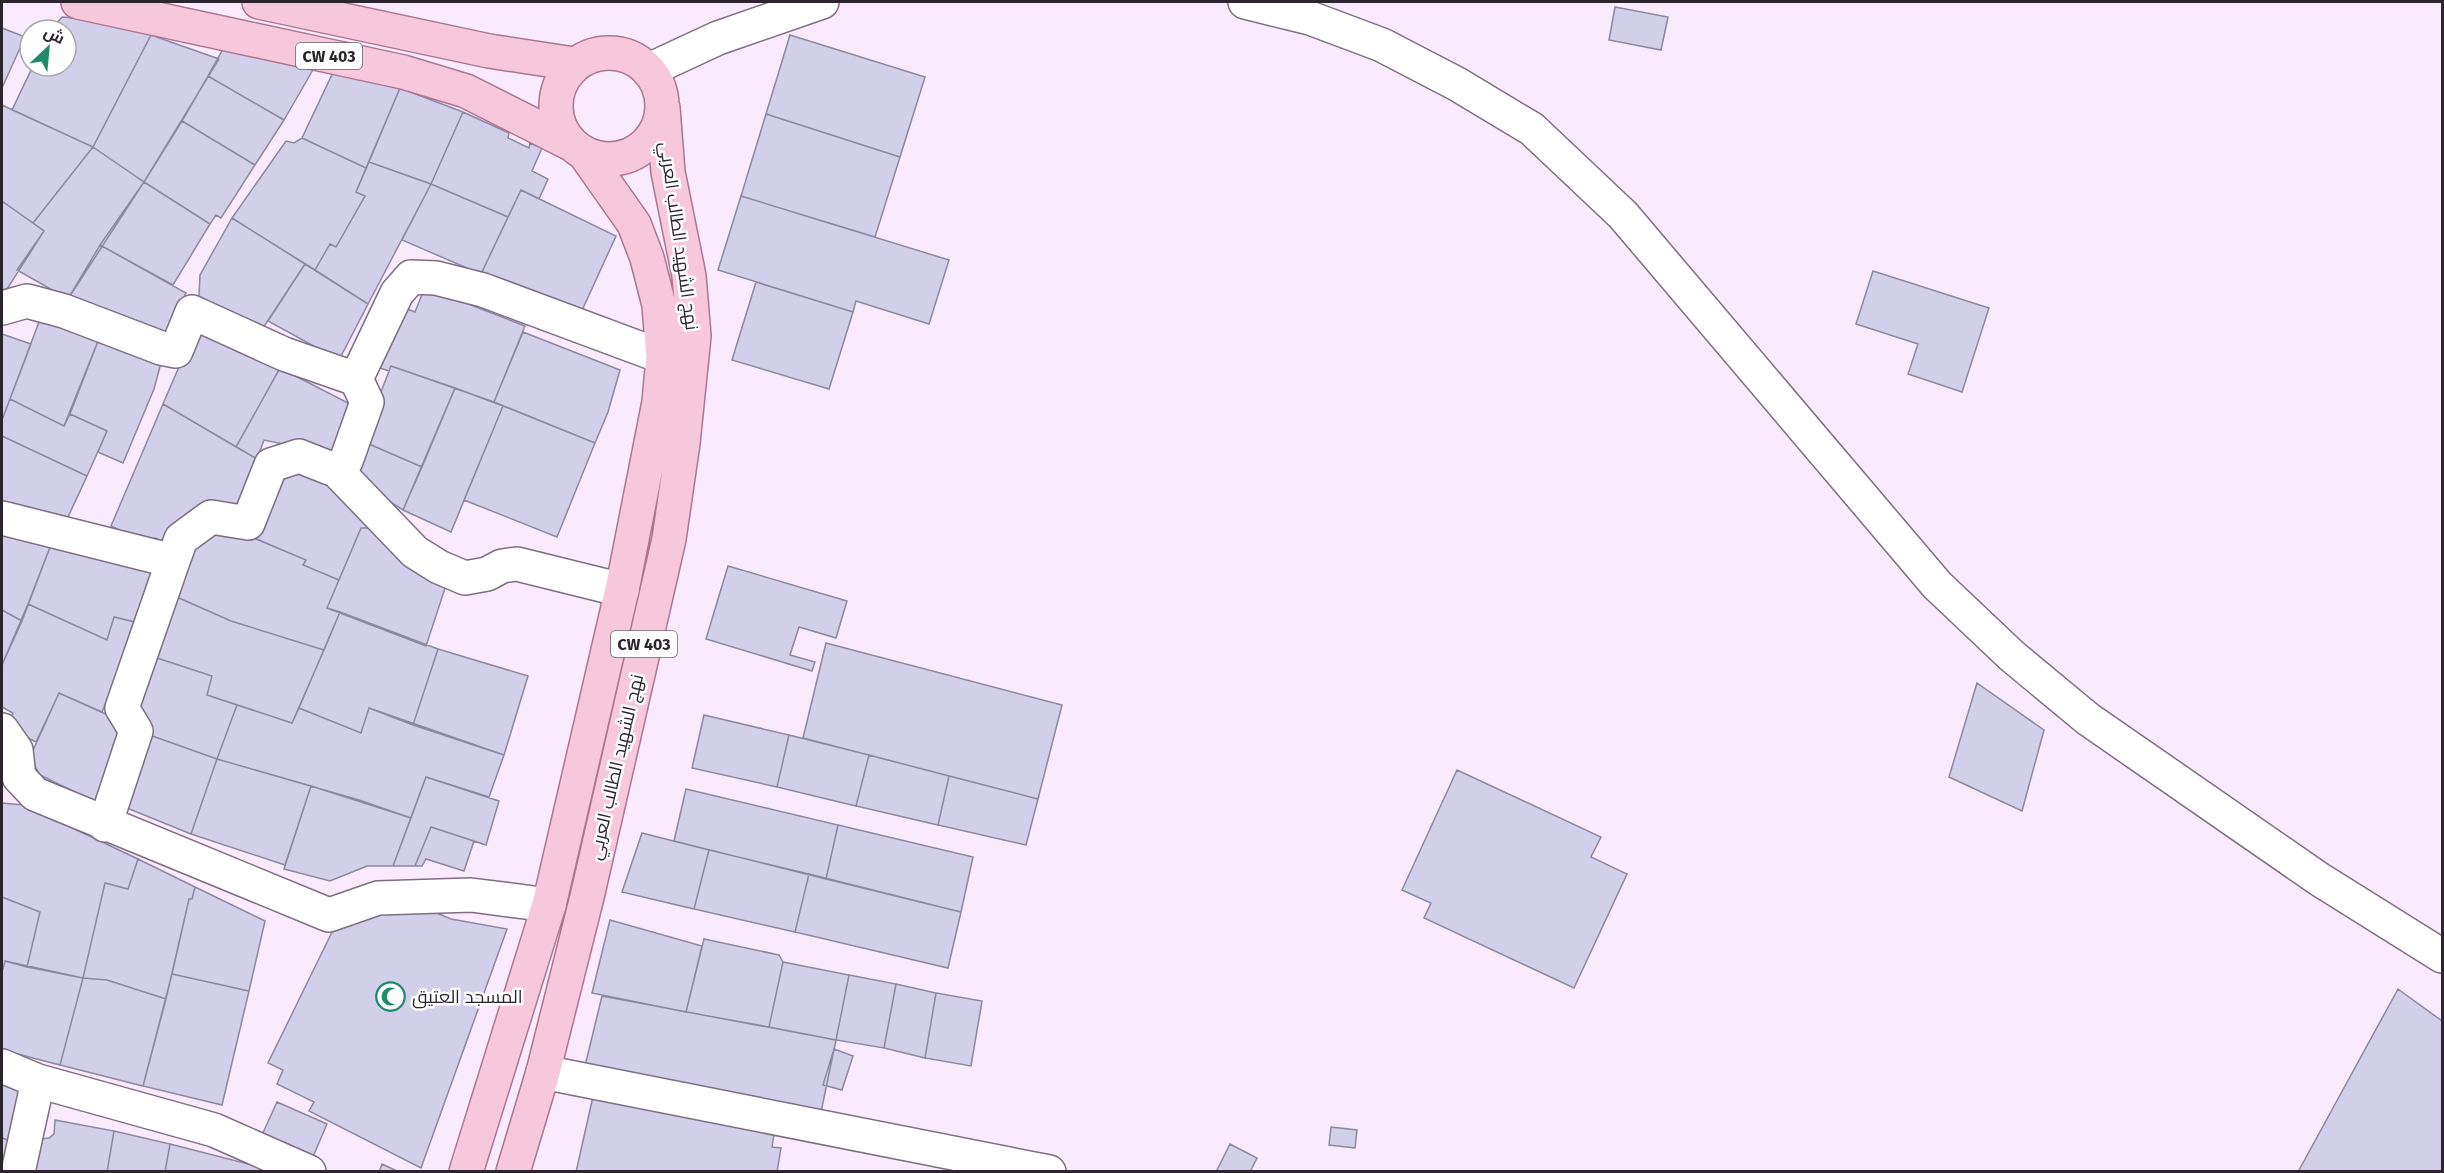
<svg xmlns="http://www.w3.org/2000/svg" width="2444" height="1173" font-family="'Fira Sans',Cairo,sans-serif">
<rect width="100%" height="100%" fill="#faeafd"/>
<path fill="#d2cfea" stroke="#8b88a2" stroke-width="1.5" d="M1615,7L1668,17L1661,50L1609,40Z
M62,17L111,21L153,31L93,147L12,110L33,66H66V30H51Z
M2,28L25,37L2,88Z
M151,35L219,59L144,182L93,147Z
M790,35L925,77L900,157L766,114Z
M228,40L314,68L284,120L208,76Z
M337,64L400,88L366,168L302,138Z
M208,76L284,120L255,165L182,121Z
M400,88L463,112L431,184L369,162Z
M2,105L93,147L33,223L2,201Z
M463,112L509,133L508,138L529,148L530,143L542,148L532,171L548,179L539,199L521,190L508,217L431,184Z
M766,114L900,157L875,237L741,196Z
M182,121L255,165L221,218L216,215L210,224L144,182Z
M302,138L366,168L356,192L365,196L336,247L330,244L315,270L232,218L286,141L294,143Z
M93,147L144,182L68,299L17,270L44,231L33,223Z
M369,162L431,184L368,304L315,270L330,244L336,247L365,196L356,192Z
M144,182L210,224L173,285L100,245Z
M431,184L508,217L481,274L402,240Z
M521,190L616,236L579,317L481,274Z
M741,196L949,260L929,324L856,301L853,312L718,270Z
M2,201L44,231L2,297Z
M232,218L305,264L261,331L199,296L200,275Z
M100,245L186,293L162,339L68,299Z
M305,264L368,304L339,360L268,321Z
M1873,271L1989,308L1962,392L1908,374L1918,344L1856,324Z
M756,282L853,312L829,389L732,360Z
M425,287L525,326L494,402L391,366L389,371L380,368L405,308L415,312Z
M42,314L100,336L64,426L10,399Z
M197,325L280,368L236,447L163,404Z
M523,332L620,370L608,412L595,443L494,402Z
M2,334L31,344L2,420Z
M100,336L162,359L154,389L123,463L98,452L107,431L70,414Z
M391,366L455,388L422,467L362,441Z
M280,368L356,407L339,456L264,440L257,459L236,447Z
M455,388L503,406L451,532L403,510Z
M10,399L64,426L70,414L107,431L87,476L2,436V420Z
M163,404L257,459L246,514L166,543L155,538L151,546L111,526Z
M503,406L595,443L557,537L464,500Z
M2,436L87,476L68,517L2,505Z
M362,441L422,467L403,510L349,476Z
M304,469L378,509L369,528H361L339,580L303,565L306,560L250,536L275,473Z
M213,521L306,560L303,565L339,580L327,608L340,612L324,650L231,621L170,594L194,536Z
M2,528L52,542L22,621L2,610Z
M361,528H369L453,564L426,646L327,608Z
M52,542L161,570L139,623L114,617L107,640L28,604Z
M728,566L847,601L836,638L799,627L790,655L815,662L812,671L706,639Z
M170,594L231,621L324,650L292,723L207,695L212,676L151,656Z
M28,604L107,640L114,617L139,623L102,712L59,693L36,742L14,731L10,722L13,713L2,707V665Z
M2,610L22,621L2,665Z
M340,612L438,649L413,725L369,708L361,733L299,708Z
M826,643L1062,705L1038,799L803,738Z
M438,649L528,676L504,755L413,725Z
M151,656L212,676L207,695L237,705L217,759L144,733L134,717Z
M1977,683L2044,730L2022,811L1949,777Z
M59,693L130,725L105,807L40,775L30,757Z
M237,705L292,723L299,708L361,733L369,708L504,755L489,797L426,777L411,818L359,800L217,759Z
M704,715L789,735L777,787L692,768Z
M144,733L217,759L191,834L117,804Z
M789,735L869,755L856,806L777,787Z
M869,755L949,776L938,825L856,806Z
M217,759L311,786L285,865L191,834Z
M1457,770L1601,837L1591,857L1627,874L1574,988L1424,918L1431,903L1402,890Z
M949,776L1038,799L1026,845L938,825Z
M426,777L499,801L486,845L431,827L415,866H393Z
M311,786L411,818L393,866H367L330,881L284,869Z
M686,789L838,825L826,879L674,841Z
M2,803L24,805L138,859L128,889L105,883L83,978L27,967L40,912L2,897Z
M838,825L973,857L961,912L826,879Z
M431,827L474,841L464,871L426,859L422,866H415Z
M642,833L709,850L694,909L622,892Z
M709,850L809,874L795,932L694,909Z
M138,859L195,887L192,899H189L166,999L107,980L83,978L105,883L128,889Z
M809,874L961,912L948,968L795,932Z
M195,887L265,921L249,991L172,974L189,899H192Z
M2,897L40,912L27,967L5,961L2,972Z
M425,908L451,919L507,929L421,1168L309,1111L314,1102L277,1084L283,1070L268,1063L333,930L387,911Z
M610,920L702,946L686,1012L592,993Z
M704,939L779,955L783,962L769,1027L686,1012Z
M5,961L83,978L60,1065L2,1050V972Z
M783,962L849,975L836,1040L769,1027Z
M172,974L249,991L222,1105L143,1086Z
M849,975L896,984L884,1048L836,1040Z
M83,978L107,980L166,999L143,1086L60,1065Z
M896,984L936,993L925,1058L884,1048Z
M2398,989L2442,1021V1172H2298Z
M936,993L982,1001L971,1066L925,1058Z
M602,996L836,1040L820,1117L585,1066Z
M834,1049L853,1056L842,1090L823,1085Z
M2,1070L23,1076L8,1140L2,1138Z
M594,1092L775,1128L772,1147L781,1148L777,1172H576Z
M277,1102L327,1124L312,1159L262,1135Z
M55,1120L114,1131L107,1172H30L32,1140L49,1138L54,1134Z
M1331,1127L1357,1130L1355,1148L1329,1145Z
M114,1131L170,1144L165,1172H107Z
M2,1138L8,1140L2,1165Z
M170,1144L268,1169V1172H165Z
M1230,1144L1257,1158L1250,1172H1216Z
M382,1164L399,1172H379Z"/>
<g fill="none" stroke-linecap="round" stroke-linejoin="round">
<defs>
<path id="minor" d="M2,308L27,301L64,311L161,348L176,351L192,312L284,354L356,379L397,293L411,277L436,278L483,290L663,357
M337,471L346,461L367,402L356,379
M2,518L173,561L122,708L136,731L105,825
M173,561L181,539L211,517L248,523L271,465L299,456L337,471L415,552L439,567L465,578L487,574L502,566L517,564L622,590
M2,730L16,750L19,777L35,794L329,915L378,898L471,895L549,905
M2,1066L38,1081L214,1130L309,1172
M543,1072L1049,1172
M18,1172L38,1081"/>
<path id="secondary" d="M1245,2L1310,18L1382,45L1457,84L1532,129L1623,215L1937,585L2012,656L2088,719L2319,879L2442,956
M649,70L718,38L822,2"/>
<path id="primary" d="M78,2L403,72L466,91L569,143
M259,2L489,51L574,64
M556 106a53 53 0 1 1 106 0a53 53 0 1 1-106 0Z
M466,1172L549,905L622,590L659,402L663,357L659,305L647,258L634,224L584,153
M513,1172L543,1072L587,897L669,539L683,443L694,336L689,276L668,172L663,108"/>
</defs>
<use href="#minor" stroke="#7f6d82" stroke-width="36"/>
<use href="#secondary" stroke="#7f6d82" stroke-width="36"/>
<use href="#primary" stroke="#ad7690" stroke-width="36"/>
<use href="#minor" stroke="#fff" stroke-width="33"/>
<use href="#secondary" stroke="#fff" stroke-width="33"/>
<use href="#primary" stroke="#f7c7dc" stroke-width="33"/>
</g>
<defs>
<symbol id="mosque-ring" viewBox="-11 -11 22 22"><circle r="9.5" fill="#fdfdfd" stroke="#208b69" stroke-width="1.5"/><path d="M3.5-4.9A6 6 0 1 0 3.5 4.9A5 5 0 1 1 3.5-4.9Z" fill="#208b69"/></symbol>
</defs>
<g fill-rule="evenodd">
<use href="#mosque-ring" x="374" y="980" width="33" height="33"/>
</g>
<g text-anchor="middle" stroke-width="5" stroke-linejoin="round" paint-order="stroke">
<g fill="#fdfdfd" stroke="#6b666c" stroke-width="1.5">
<rect x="296" y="43" width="66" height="26" rx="4.5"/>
<rect x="611" y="631" width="66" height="26" rx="4.5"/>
</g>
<g font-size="16" font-weight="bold" fill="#2d252e">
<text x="329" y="62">CW 403</text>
<text x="644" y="650">CW 403</text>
</g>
<g font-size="18" fill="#2d252e" stroke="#fdfdfd">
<text transform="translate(679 236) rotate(82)" y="6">نهج الشهيد الطالب العربي</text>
<text transform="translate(616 767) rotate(-77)" y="6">نهج الشهيد الطالب العربي</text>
</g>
<g font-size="18" fill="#2d252e" stroke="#fdfdfd" text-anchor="start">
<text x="412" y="1003">المسجد العتيق</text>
</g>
</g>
<rect width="2444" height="1173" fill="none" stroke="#2d252e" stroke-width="6"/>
<g transform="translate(48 48) rotate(26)"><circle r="28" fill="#fdfdfd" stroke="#aaa7aa" stroke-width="1.5"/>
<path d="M0-4.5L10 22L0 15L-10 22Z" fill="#208b69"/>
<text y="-9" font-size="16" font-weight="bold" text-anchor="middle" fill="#2d252e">ش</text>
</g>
</svg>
